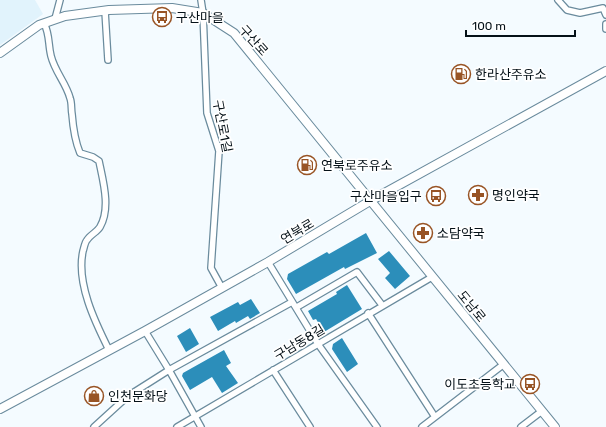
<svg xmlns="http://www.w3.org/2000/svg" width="606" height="427" font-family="Rubik,'Noto Sans KR',sans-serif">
<rect width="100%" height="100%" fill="#f4fbff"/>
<path fill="#e1f3fc" d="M0,0H35L43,14L0,45Z"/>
<path fill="#2c8eba" d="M366,233L377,253L345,269L344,267L296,294L287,279L288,274L327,252L329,254Z
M389,251L410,276L395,289L385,278L390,273L378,259Z
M347,285L362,309L324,332L316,319L313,320L308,311L337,294L336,292Z
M251,299L260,313L250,319L248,316L236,323L235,321L218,331L210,317L238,302L240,305Z
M190,328L199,344L186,352L177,336Z
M342,338L358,364L347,372L332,349L333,344Z
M224,350L231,363L226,366L238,383L222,393L212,377L190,390L182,376L183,373Z"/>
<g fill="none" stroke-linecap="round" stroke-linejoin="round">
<defs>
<path id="minor" d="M201,0L203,13L207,113L219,151L211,268L222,288
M558,0L567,10L580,13L603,8L606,15
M105,11L108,60
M55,19L60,0
M44,23C50,35 48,44 51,56C55,72 66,83 70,98C72,103 71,109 72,114C73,127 75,141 80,153L93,157L99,161C103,181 111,208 100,227C97,232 90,235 87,240C85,242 84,248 83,251C76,283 95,322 109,350
M606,24V29
M268,262L318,344L377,427
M297,307L357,272L382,305
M368,313L435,417
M145,331L169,370L201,427
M273,370L310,427
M94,427L128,396L169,370L292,302
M177,427L432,277
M422,427L504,364
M521,427L542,411"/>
<path id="secondary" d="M0,53L39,25L65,16L109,10L172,8L203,13L234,33L555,427
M0,409L145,331L268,262L370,201L606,71"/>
</defs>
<use href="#minor" stroke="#6a8b9d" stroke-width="8"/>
<use href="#secondary" stroke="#6a8b9d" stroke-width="10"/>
<use href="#minor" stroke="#fff" stroke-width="5.5"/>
<use href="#secondary" stroke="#fff" stroke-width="8"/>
</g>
<defs>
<symbol id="bus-ring" viewBox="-11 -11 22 22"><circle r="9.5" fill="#fff" stroke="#985425" stroke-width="1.5"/><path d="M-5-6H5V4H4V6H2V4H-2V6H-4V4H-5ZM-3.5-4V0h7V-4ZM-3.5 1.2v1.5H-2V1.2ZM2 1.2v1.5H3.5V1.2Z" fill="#985425"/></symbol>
<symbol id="fuel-ring" viewBox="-11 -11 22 22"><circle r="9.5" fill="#fff" stroke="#985425" stroke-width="1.5"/><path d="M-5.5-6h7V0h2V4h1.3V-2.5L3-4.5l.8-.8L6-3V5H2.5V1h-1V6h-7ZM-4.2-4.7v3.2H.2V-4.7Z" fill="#985425"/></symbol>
<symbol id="pharmacy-ring" viewBox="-11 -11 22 22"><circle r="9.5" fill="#fff" stroke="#985425" stroke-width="1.5"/><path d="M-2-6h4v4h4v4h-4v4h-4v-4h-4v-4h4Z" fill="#985425"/></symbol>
<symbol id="shop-ring" viewBox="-11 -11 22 22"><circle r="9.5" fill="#fff" stroke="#985425" stroke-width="1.5"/><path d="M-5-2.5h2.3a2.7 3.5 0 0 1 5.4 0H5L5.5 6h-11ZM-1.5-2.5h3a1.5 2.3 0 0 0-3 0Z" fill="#985425"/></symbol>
</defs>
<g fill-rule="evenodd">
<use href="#bus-ring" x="151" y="6" width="22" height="22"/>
<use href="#fuel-ring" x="450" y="63" width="22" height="22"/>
<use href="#fuel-ring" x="296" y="154" width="22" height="22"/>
<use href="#pharmacy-ring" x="467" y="184" width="22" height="22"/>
<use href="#bus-ring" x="425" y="185" width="22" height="22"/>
<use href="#pharmacy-ring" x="412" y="222" width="22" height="22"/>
<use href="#bus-ring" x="519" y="373" width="22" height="22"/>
<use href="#shop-ring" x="83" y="385" width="22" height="22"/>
</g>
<g text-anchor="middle" stroke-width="3.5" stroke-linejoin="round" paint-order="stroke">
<g font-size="13" fill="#051118" stroke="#fff" text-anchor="start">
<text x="176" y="22">구산마을</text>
<text x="475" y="79">한라산주유소</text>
<text x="321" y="170">연북로주유소</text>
<text x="492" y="200">명인약국</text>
<text x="422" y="201" text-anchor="end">구산마을입구</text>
<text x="437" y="238">소담약국</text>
<text x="516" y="389" text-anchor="end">이도초등학교</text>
<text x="108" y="401">인천문화당</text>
</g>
<g font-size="13" fill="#051118" stroke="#fff">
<text transform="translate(254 40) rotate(48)" y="5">구산로</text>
<text transform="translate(223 126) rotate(79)" y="5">구산로1길</text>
<text transform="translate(297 231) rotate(-31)" y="5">연북로</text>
<text transform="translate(472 306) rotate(51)" y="5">도남로</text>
<text transform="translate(299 342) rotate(-31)" y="5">구남동8길</text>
</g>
</g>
<path d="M466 30v6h109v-6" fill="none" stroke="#051118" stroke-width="2"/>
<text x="472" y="30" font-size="12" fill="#051118" stroke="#ffffff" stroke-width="3" paint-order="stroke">100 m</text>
</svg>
